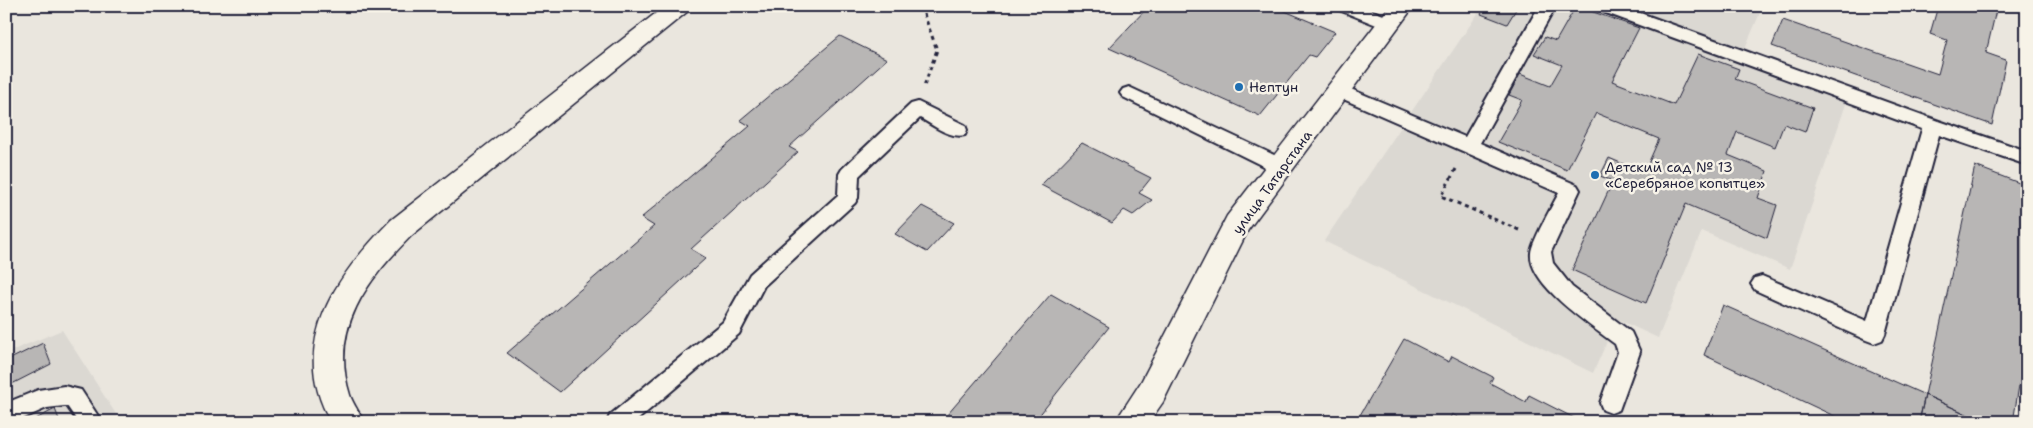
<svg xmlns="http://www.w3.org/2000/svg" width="2033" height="428" font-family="'Shantell Sans',sans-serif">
<rect width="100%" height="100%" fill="#eae6de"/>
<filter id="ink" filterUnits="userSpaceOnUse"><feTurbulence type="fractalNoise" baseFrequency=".02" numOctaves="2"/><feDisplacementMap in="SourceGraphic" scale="10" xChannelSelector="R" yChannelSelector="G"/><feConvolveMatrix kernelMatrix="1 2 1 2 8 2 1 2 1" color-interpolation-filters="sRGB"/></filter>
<g filter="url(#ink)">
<path fill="#dbd8d2" d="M1483,6H1763L1742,55L1847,101L1790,269L1702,231L1658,338L1617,319L1593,373L1324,241Z
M62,330L121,422H6V353Z"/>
<path fill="#b8b6b5" stroke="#22223b" d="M1149,6H1273L1335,32L1315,57L1309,55L1260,116L1109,48Z
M1486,6H1518L1507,24L1481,14Z
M1576,6L1639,28L1612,81L1674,105L1698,54L1739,69L1735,79L1813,108L1805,132L1784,124L1775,147L1737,132L1728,155L1767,171L1758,198L1777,205L1767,238L1686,204L1646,303L1572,270L1613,181L1600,176L1609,158L1644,173L1659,139L1596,113L1567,170L1498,142L1522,100L1509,95L1520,74L1550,86L1562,65L1534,54L1545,37L1556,41Z
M1938,6H1997L1986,53L2006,60L1992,125L1772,46L1783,20L1938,74L1947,40L1930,34Z
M840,36L887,59L789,147L798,152L691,249L706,258L560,392L507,353L654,226L641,218L750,126L740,120Z
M1082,143L1151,178L1139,193L1152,200L1133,215L1124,210L1112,223L1041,185Z
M1975,166L2027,186V337L2013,422H1984L1925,395Z
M922,206L954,223L927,252L895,234Z
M1051,294L1109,327L1034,422H941Z
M1723,305L1925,395L1919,422H1847L1704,355Z
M1404,339L1449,362L1452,356L1493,377L1490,383L1526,402L1529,395L1582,422H1466L1452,414L1448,422H1356Z
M43,343L51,364L6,387V361Z
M1925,395L1984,422H1919Z
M55,409L60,422H30Z"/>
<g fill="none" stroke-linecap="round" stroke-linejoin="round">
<defs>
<path id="service" d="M1337,6H1361L1396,20L1399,24L1396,28H1384L1339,10Z
M1539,6H1556L1480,143L1577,185L1580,190L1551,252L1553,263L1572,287L1631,332L1640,352L1619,410L1611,413L1603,410L1600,403L1618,352L1615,344C1592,326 1528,285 1531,253C1532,241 1552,206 1559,193L1334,95L1331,91L1334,87L1340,85L1346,87L1465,137Z
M1596,6H1621L1939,121L2027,151V165L1939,135L1885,334L1882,340L1874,343L1866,340L1755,290L1751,284L1755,278L1762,276L1867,321L1922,129L1598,10Z
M1129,87L1289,162L1292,167L1289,172L1282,174L1275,172L1123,97L1120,93L1123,89Z
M918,102L965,125L967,130L965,135C950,139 933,125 920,118L859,176L858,198L855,203L764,286L739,334L635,422H607L610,415L723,322L750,274L838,195L839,174L842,169L911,104Z
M64,386L81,390L102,422H78L67,406H64L47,408L15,422H6V403L38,390Z"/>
<path id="minor" d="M665,6H691L688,11L411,236C367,281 329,328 350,395C353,404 360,413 364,422H331C286,344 337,275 391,220Z
M1390,6H1414L1248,230L1163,402L1149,422H1115L1141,382L1227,216Z"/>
</defs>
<use href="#service" stroke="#22223b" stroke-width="4"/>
<use href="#minor" stroke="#22223b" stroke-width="3"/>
<path stroke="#22223b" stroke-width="3" stroke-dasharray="4 4" stroke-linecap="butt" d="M921,6L937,50L924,86
M1456,169L1441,196L1519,230"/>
<use href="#service" fill="#f7f3e8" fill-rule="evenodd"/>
<use href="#minor" fill="#f7f3e8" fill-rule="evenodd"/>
</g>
</g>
<g fill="#1f6fb2" stroke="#f7f3e8" stroke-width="2">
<circle cx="1239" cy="87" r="5"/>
<circle cx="1595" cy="175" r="5"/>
</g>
<g text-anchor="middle" stroke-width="5" stroke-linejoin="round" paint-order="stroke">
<g font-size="14" fill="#22223b" stroke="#f7f3e8" text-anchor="start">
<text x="1249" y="92">Нептун</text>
<text x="1605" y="172">Детский сад № 13<tspan x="1605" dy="16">«Серебряное копытце»</tspan></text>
</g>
<g font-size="14" fill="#22223b" stroke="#f7f3e8">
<text transform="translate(1272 182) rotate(-54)" y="5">улица Татарстана</text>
</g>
</g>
<rect width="2033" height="428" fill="none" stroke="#f7f3e8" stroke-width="25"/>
<rect x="12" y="12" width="2008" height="403" fill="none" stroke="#22223b" stroke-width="2" filter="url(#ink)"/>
</svg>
